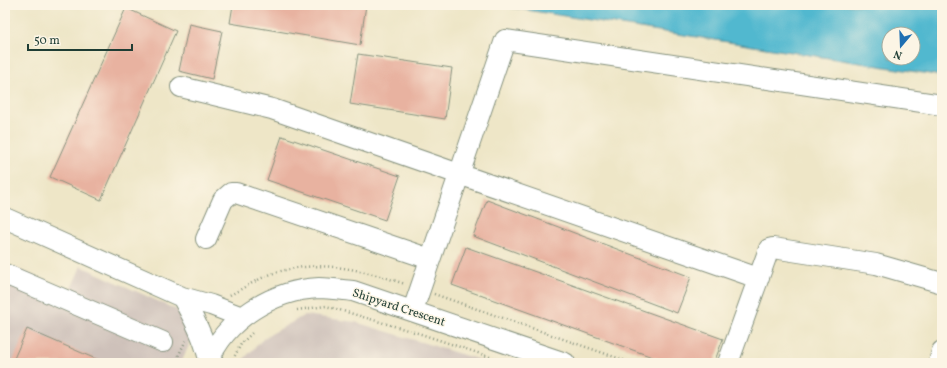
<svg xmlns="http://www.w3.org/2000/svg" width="947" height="368" viewBox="0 0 947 368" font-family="Vollkorn,serif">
	<rect width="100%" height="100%" fill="#fcf5e5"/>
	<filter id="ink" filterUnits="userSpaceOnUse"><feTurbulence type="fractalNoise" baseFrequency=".025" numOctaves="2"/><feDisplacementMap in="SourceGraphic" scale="8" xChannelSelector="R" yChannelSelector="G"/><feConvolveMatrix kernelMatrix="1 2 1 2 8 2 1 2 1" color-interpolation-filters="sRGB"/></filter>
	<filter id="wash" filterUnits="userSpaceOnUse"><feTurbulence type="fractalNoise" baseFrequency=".012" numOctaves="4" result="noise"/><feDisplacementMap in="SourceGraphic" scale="16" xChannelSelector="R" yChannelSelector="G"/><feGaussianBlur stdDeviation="0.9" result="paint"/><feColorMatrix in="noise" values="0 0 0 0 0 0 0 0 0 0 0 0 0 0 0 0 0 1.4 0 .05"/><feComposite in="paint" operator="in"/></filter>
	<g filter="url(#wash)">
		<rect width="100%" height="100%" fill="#eee6c7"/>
		<path fill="#cec1ba" d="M5 264 70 291 81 266 177 310 193 336 181 363H5Z
			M305 315 355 322 490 363H240L264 338Z"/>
		<path fill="#51b8cf" stroke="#387a82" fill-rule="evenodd" d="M495 5H942V76ZM889 34H913V58H889Z"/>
		<g id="blocks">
			<path fill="#e8b2a0" d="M233 5H366L360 45 230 23Z
				M126 8 176 31 101 200 50 177Z
				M189 24 222 31 212 79 179 71Z
				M358 54 452 68 445 119 350 104Z
				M282 136 400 176 385 220 267 180Z
				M487 200 691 277 677 313 473 236Z
				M466 247 723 339 714 363H669L452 285Z
				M27 329 105 363H12Z"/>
		</g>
	</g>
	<g filter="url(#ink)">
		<use href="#blocks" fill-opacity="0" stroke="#86927e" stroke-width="1"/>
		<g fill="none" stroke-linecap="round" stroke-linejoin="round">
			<g stroke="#86927e" stroke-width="22">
				<path id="minor" d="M181 87 272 109 758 278
					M5 218 182 297 211 305 242 317
					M206 239 223 200 231 193H236L430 259
					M5 274 163 342
					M182 297C193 317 204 337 209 360
					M413 310 505 40 942 105
					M208 363C224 320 273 290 319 288 330 288 341 290 353 291L565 363
					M728 363 769 249 773 248 876 264 942 283
					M939 363 942 351"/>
			</g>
			<path stroke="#86927e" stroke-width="2.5" stroke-dasharray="1 3" stroke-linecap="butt" d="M434 294 632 363
				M230 295C244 288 259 278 274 273 320 259 361 269 405 284
				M297 310 326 306 421 334 508 363
				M175 363 186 340
				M231 363 241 344 254 331"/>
			<use href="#minor" stroke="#fff" stroke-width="20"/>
		</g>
	</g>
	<g text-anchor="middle" stroke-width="3" stroke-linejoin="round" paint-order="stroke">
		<g font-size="12" fill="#1f3d34" stroke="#fcf5e5">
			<text transform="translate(399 307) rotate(18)" y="4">Shipyard Crescent</text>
		</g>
	</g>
	<rect width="947" height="368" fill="none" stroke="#fcf5e5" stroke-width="20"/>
	<g transform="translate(901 46) rotate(199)"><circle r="19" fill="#fcf5e5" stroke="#a4ab9e"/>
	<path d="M0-3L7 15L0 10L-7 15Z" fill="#1f6fb2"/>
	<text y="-6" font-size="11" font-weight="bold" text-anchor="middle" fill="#1f3d34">N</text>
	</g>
	<path d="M28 44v6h104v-6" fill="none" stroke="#1f3d34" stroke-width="2"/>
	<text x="34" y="44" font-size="12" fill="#1f3d34" stroke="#fcf5e5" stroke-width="3" paint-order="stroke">50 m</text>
</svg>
